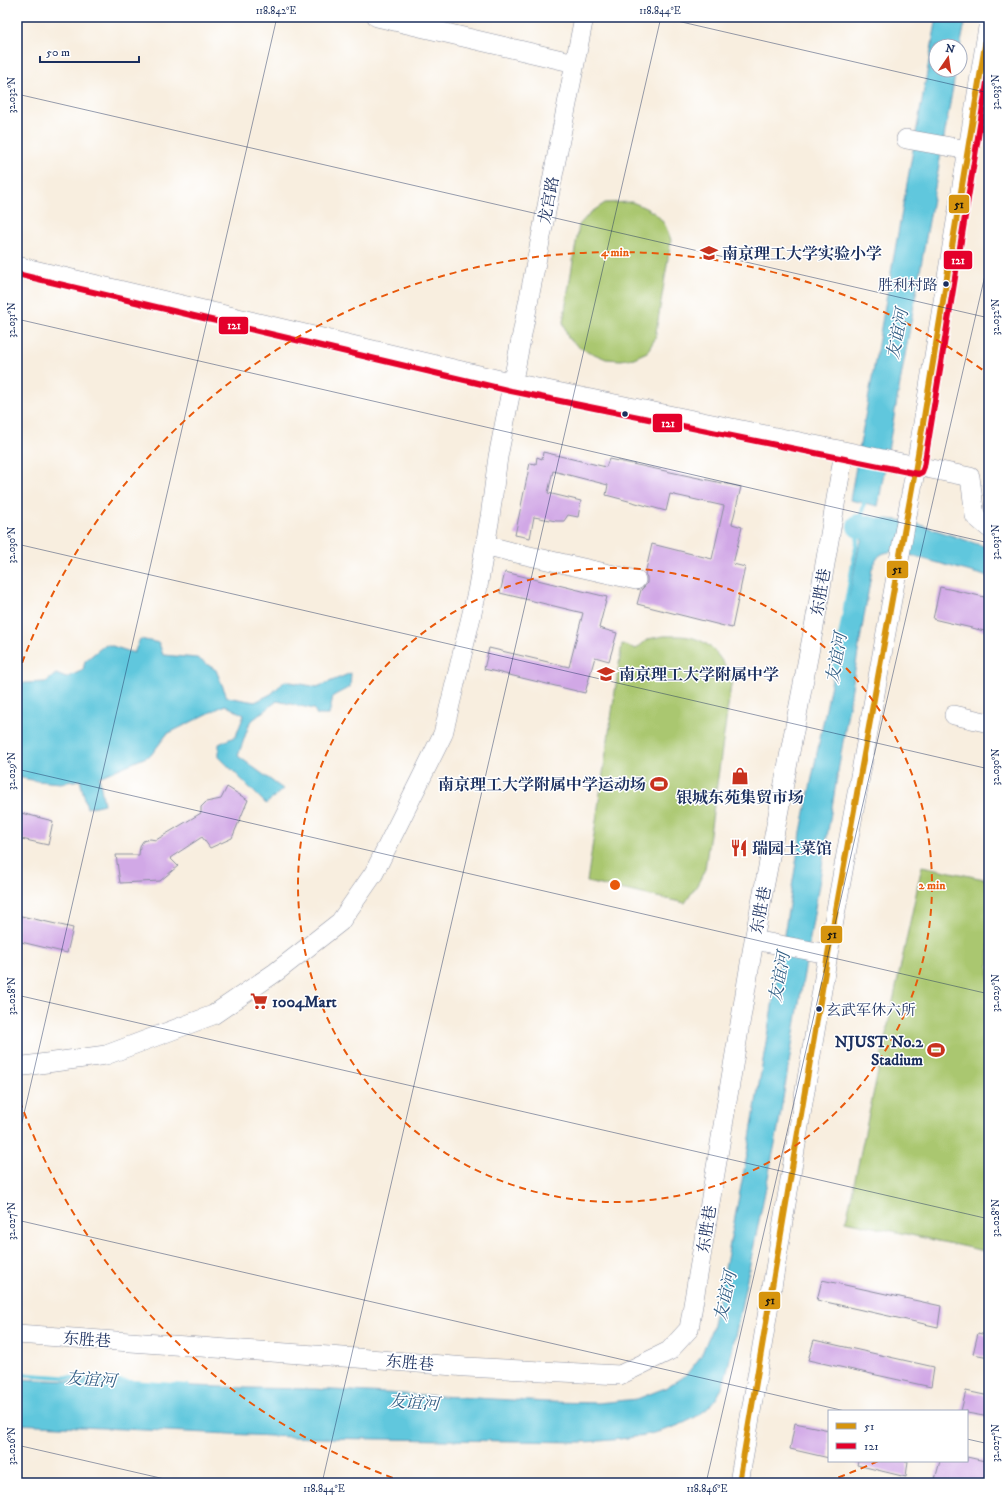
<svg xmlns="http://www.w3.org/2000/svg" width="1006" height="1500" viewBox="0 0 1006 1500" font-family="'IM FELL DW Pica','Noto Serif SC',serif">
	<rect width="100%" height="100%" fill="#fff"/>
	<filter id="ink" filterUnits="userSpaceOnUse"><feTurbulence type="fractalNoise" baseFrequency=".025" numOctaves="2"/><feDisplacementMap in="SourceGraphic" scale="8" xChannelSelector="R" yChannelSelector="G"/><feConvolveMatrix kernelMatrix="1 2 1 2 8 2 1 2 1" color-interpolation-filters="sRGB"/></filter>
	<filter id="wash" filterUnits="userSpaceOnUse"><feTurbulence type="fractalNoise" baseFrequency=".012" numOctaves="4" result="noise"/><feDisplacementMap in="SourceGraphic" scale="16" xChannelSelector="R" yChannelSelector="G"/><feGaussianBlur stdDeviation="0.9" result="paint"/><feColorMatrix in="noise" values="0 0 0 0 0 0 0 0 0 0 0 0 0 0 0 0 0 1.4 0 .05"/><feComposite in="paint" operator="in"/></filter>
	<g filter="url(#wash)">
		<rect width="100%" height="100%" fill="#f8eedf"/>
		<path fill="#aac76f" stroke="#627b66" d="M632 202C656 212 663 216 671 240L655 339 647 352 634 358 621 360 606 359 580 348 568 338 563 322 579 225 590 213 605 203Z
			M664 636C675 636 688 635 699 640 715 646 724 664 732 678L705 869 699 882 685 903 587 882 622 644 636 649 648 639Z
			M922 866 989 880V1252L846 1221Z"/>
		<path fill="#60c7dd" stroke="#3e7b9e" d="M937 17H966L960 48V46H936V70H956L878 506 850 500Z
			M886 519 909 521 989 548V577L895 551C879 553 878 555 872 569L777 1134 732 1351C727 1369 724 1392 711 1405 683 1434 618 1441 580 1442L314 1438 17 1424V1379L246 1388 315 1389 547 1402 598 1403 637 1399 665 1388 686 1375 701 1356 712 1329 723 1279 748 1150 802 827 859 546C867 528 866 525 886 519Z
			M140 639 159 643 163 655 197 658 216 670 227 697 255 702 271 694 285 681 317 687 351 673 350 687 333 696 329 715H317L314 709 277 701 250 722 238 756 283 789 266 804 219 757V744L236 736 244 715 225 705 167 734 151 755 99 777 104 804 87 808 80 780 61 783 37 781 17 777V685L25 683 46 682 56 674 66 678 83 670 85 661 106 644 134 653Z"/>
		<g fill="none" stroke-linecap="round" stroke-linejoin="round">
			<path stroke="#60c7dd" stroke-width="4" d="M833 675 865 497
				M17 1374 188 1386"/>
			<path stroke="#60c7dd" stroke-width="24" d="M859 526 899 534"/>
		</g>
		<g id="blocks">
			<path fill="#d1a8e6" d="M543 452 606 467 609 459 741 487 732 524 742 527 733 564 745 567 732 628 637 604 641 590 644 587 647 583V577L645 574 652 544 712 559 724 506 670 494 666 511 606 495 608 485 553 471 548 493 581 501 578 517 568 515 564 521H556L534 517 530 538 515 535 530 463 536 464 537 457 542 459Z
				M505 572 607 597 599 628 617 633 609 661 595 657 585 693 484 669 489 648 569 667 583 613 500 593Z
				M940 587 989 598V632L933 619Z
				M227 787 248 800 232 838 210 848 202 837 170 858 178 866 160 881 120 883 116 855H139L140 846 143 841 150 839 156 840 201 813V807L206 802 221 799Z
				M17 812 53 821 48 845 17 838Z
				M17 915 73 928 67 953 17 941Z
				M822 1280 941 1306 938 1327 817 1300Z
				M978 1333 989 1336V1357L973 1354Z
				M814 1340 934 1367 931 1387 808 1360Z
				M966 1391 989 1396V1417L967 1413V1411H961Z
				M795 1423 829 1430V1458L790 1449Z
				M967 1457 989 1462V1483H934L940 1461H967Z
				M858 1461H908L906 1477 857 1465Z"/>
		</g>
	</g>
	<g filter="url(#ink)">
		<use href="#blocks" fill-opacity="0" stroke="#8a8e9e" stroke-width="1"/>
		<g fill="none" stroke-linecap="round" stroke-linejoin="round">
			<g stroke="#8a8e9e" stroke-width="20">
				<path id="minor" d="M377 17 575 63
					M906 139 968 150
					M17 266 513 383 970 477 975 516 989 528
					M485 545 512 552 636 580
					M954 715 989 723
					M754 940 828 954
					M17 1067 106 1055 213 1015 276 972 340 922 374 873 443 734 477 592 490 517 498 457 584 17
					M17 1334 357 1358 466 1367 620 1375 669 1351 689 1329 754 940 817 611 844 452
					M739 1483 828 954 916 466 989 21"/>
			</g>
			<use href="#minor" stroke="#fff" stroke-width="19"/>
			<g stroke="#fff" stroke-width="9">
				<path id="bus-1" d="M739 1483 828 954 916 466 989 21"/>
			</g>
			<g stroke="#fff" stroke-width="9">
				<path id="bus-2" d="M17 274 511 391 918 474 922 472 924 467 989 70"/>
			</g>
			<use href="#bus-1" stroke="#d6940e" stroke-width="6"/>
			<use href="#bus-2" stroke="#e4002b" stroke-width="6"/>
		</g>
	</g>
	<path fill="none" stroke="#1b2f5e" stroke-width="1" stroke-opacity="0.45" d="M660 17 989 93M17 94 989 318M17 319 989 543M17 544 989 769M17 769 989 994M17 995 989 1219M17 1144 277 17M17 1220 845 1411M967 1439 989 1444M17 1445 182 1483M322 1483 661 17M706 1483 989 258"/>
	<g fill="none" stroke="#e8590c" stroke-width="2" stroke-dasharray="7 5">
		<circle cx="615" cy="885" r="317"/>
		<path d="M878 1461A633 633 0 0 1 826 1482M404 1482A633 633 0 0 1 18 1096M18 674A633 633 0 0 1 987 373"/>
	</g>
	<defs>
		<g id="school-bare" transform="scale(1.38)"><path d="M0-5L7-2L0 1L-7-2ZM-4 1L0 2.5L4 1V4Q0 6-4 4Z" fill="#c8321e" stroke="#fff" stroke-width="2.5" paint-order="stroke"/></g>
		<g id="shop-bare" transform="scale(1.38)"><path d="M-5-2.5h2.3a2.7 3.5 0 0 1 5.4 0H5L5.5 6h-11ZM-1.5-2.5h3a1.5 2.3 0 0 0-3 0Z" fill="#c8321e" stroke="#fff" stroke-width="2.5" paint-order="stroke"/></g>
		<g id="stadium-bare" transform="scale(1.38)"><path d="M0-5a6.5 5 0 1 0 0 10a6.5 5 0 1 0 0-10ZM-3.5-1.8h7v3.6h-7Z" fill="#c8321e" stroke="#fff" stroke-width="2.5" paint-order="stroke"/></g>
		<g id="restaurant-bare" transform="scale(1.38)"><path d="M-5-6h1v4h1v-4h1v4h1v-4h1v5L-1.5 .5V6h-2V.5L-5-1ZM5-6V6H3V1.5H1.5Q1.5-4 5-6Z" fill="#c8321e" stroke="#fff" stroke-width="2.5" paint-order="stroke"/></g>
		<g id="supermarket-bare" transform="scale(1.38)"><path d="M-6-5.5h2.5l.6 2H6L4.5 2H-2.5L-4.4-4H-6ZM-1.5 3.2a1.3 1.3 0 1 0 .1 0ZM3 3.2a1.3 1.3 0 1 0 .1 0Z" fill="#c8321e" stroke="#fff" stroke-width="2.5" paint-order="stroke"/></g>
	</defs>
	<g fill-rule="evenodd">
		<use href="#school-bare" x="709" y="253"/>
		<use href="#school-bare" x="606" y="674"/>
		<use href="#shop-bare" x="740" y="776"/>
		<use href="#stadium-bare" x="659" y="784"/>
		<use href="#restaurant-bare" x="739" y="848"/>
		<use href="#supermarket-bare" x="259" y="1001"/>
		<use href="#stadium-bare" x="936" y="1050"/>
	</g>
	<g fill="#1b2f5e" stroke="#fff" stroke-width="1.5">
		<circle cx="946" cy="284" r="3.5"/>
		<circle cx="625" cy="414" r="3.5"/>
		<circle cx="819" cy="1009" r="3.5"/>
	</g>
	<g text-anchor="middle" stroke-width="3" stroke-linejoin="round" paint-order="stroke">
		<g font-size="15" fill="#1b2f5e" stroke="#fff" text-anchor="end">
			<text x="938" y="290">胜利村路</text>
			<text x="826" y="1015" text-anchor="start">玄武军休六所</text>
		</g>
		<g font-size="16" fill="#1b2f5e" stroke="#fff">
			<text transform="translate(548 200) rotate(-79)" y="6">龙宫路</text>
			<text transform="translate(820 592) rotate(-80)" y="6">东胜巷</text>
			<text transform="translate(760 910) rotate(-79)" y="6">东胜巷</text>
			<text transform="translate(706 1229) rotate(-81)" y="6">东胜巷</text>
			<text transform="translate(87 1339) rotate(4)" y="6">东胜巷</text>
			<text transform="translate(410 1362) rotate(5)" y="6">东胜巷</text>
		</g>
		<g font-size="16" font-weight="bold" fill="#1b2f5e" stroke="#fff" text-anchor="start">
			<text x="722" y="259">南京理工大学实验小学</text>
			<text x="619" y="680">南京理工大学附属中学</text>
			<text x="646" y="790" text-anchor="end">南京理工大学附属中学运动场</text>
			<text x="740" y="803" text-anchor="middle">银城东苑集贸市场</text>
			<text x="752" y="854">瑞园土菜馆</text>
			<text x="272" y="1007">1004Mart</text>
			<text x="923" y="1047" text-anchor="end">NJUST No.2<tspan x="923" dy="18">Stadium</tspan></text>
		</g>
		<g font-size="17" font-style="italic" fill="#305d84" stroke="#fff">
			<text transform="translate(897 334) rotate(-79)" y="6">友谊河</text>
			<text transform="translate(836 658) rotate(-80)" y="6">友谊河</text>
			<text transform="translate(779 977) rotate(-80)" y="6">友谊河</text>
			<text transform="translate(725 1296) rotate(-78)" y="6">友谊河</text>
			<text transform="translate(91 1379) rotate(4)" y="6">友谊河</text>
			<text transform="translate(414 1402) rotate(4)" y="6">友谊河</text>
		</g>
	</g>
	<circle cx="615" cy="885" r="6" fill="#e8590c" stroke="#fff" stroke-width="2"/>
	<g font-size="12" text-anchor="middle" font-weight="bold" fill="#e8590c" stroke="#fff" stroke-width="3" stroke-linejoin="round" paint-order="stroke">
		<text x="615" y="256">4 min</text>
		<text x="932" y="889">2 min</text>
	</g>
	<g stroke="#fff" stroke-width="1.5">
		<rect x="948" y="194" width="22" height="20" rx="4" fill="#d6940e"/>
		<rect x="943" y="250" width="30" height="20" rx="4" fill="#e4002b"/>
		<rect x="218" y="316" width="31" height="19" rx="4" fill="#e4002b"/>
		<rect x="652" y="413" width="31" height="20" rx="4" fill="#e4002b"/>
		<rect x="886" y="560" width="23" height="19" rx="4" fill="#d6940e"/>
		<rect x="820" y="925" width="23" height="19" rx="4" fill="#d6940e"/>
		<rect x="758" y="1291" width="23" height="19" rx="4" fill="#d6940e"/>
	</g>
	<g font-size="11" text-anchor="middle" font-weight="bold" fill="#fff">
		<text x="958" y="264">121</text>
		<text x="234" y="329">121</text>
		<text x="668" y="427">121</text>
	</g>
	<g font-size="11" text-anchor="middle" font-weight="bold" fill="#111">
		<text x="959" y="208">51</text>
		<text x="897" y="573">51</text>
		<text x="832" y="938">51</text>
		<text x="770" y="1304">51</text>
	</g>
	<rect width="1006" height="1500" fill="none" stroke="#fff" stroke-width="44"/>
	<rect x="828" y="1410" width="140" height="52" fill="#ffffff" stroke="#a4acbf"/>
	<rect x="836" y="1423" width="20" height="6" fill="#d6940e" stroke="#a4acbf"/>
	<text x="864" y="1430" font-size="12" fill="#1b2f5e">51</text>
	<rect x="836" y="1443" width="20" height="6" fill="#e4002b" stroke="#a4acbf"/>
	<text x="864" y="1450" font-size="12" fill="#1b2f5e">121</text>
	<g transform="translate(948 58) rotate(13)"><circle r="19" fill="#ffffff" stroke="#a4acbf"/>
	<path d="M0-3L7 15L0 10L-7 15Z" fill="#c8321e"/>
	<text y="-6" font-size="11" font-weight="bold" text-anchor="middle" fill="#1b2f5e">N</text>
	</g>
	<path d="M40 56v6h99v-6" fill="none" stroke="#1b2f5e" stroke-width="2"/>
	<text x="46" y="56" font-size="12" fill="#1b2f5e" stroke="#ffffff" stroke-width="3" paint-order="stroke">50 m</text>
	<rect x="22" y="22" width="962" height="1456" fill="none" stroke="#1b2f5e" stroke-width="1.5"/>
	<g font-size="10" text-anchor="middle" fill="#1b2f5e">
		<text x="276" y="14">118.842°E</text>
		<text x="660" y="14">118.844°E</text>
		<text transform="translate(995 92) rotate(-90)" y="4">32.033°N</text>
		<text transform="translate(11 95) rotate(-90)" y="4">32.032°N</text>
		<text transform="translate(995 317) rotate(-90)" y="4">32.032°N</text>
		<text transform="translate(11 320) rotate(-90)" y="4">32.031°N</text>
		<text transform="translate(995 542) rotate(-90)" y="4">32.031°N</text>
		<text transform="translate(11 545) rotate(-90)" y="4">32.030°N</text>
		<text transform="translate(995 767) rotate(-90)" y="4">32.030°N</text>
		<text transform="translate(11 771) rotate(-90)" y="4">32.029°N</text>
		<text transform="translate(995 993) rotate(-90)" y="4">32.029°N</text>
		<text transform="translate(11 996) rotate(-90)" y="4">32.028°N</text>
		<text transform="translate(995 1218) rotate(-90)" y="4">32.028°N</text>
		<text transform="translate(11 1221) rotate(-90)" y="4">32.027°N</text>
		<text transform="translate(995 1443) rotate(-90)" y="4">32.027°N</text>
		<text transform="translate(11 1446) rotate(-90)" y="4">32.026°N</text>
		<text x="324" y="1492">118.844°E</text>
		<text x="707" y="1492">118.846°E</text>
	</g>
</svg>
